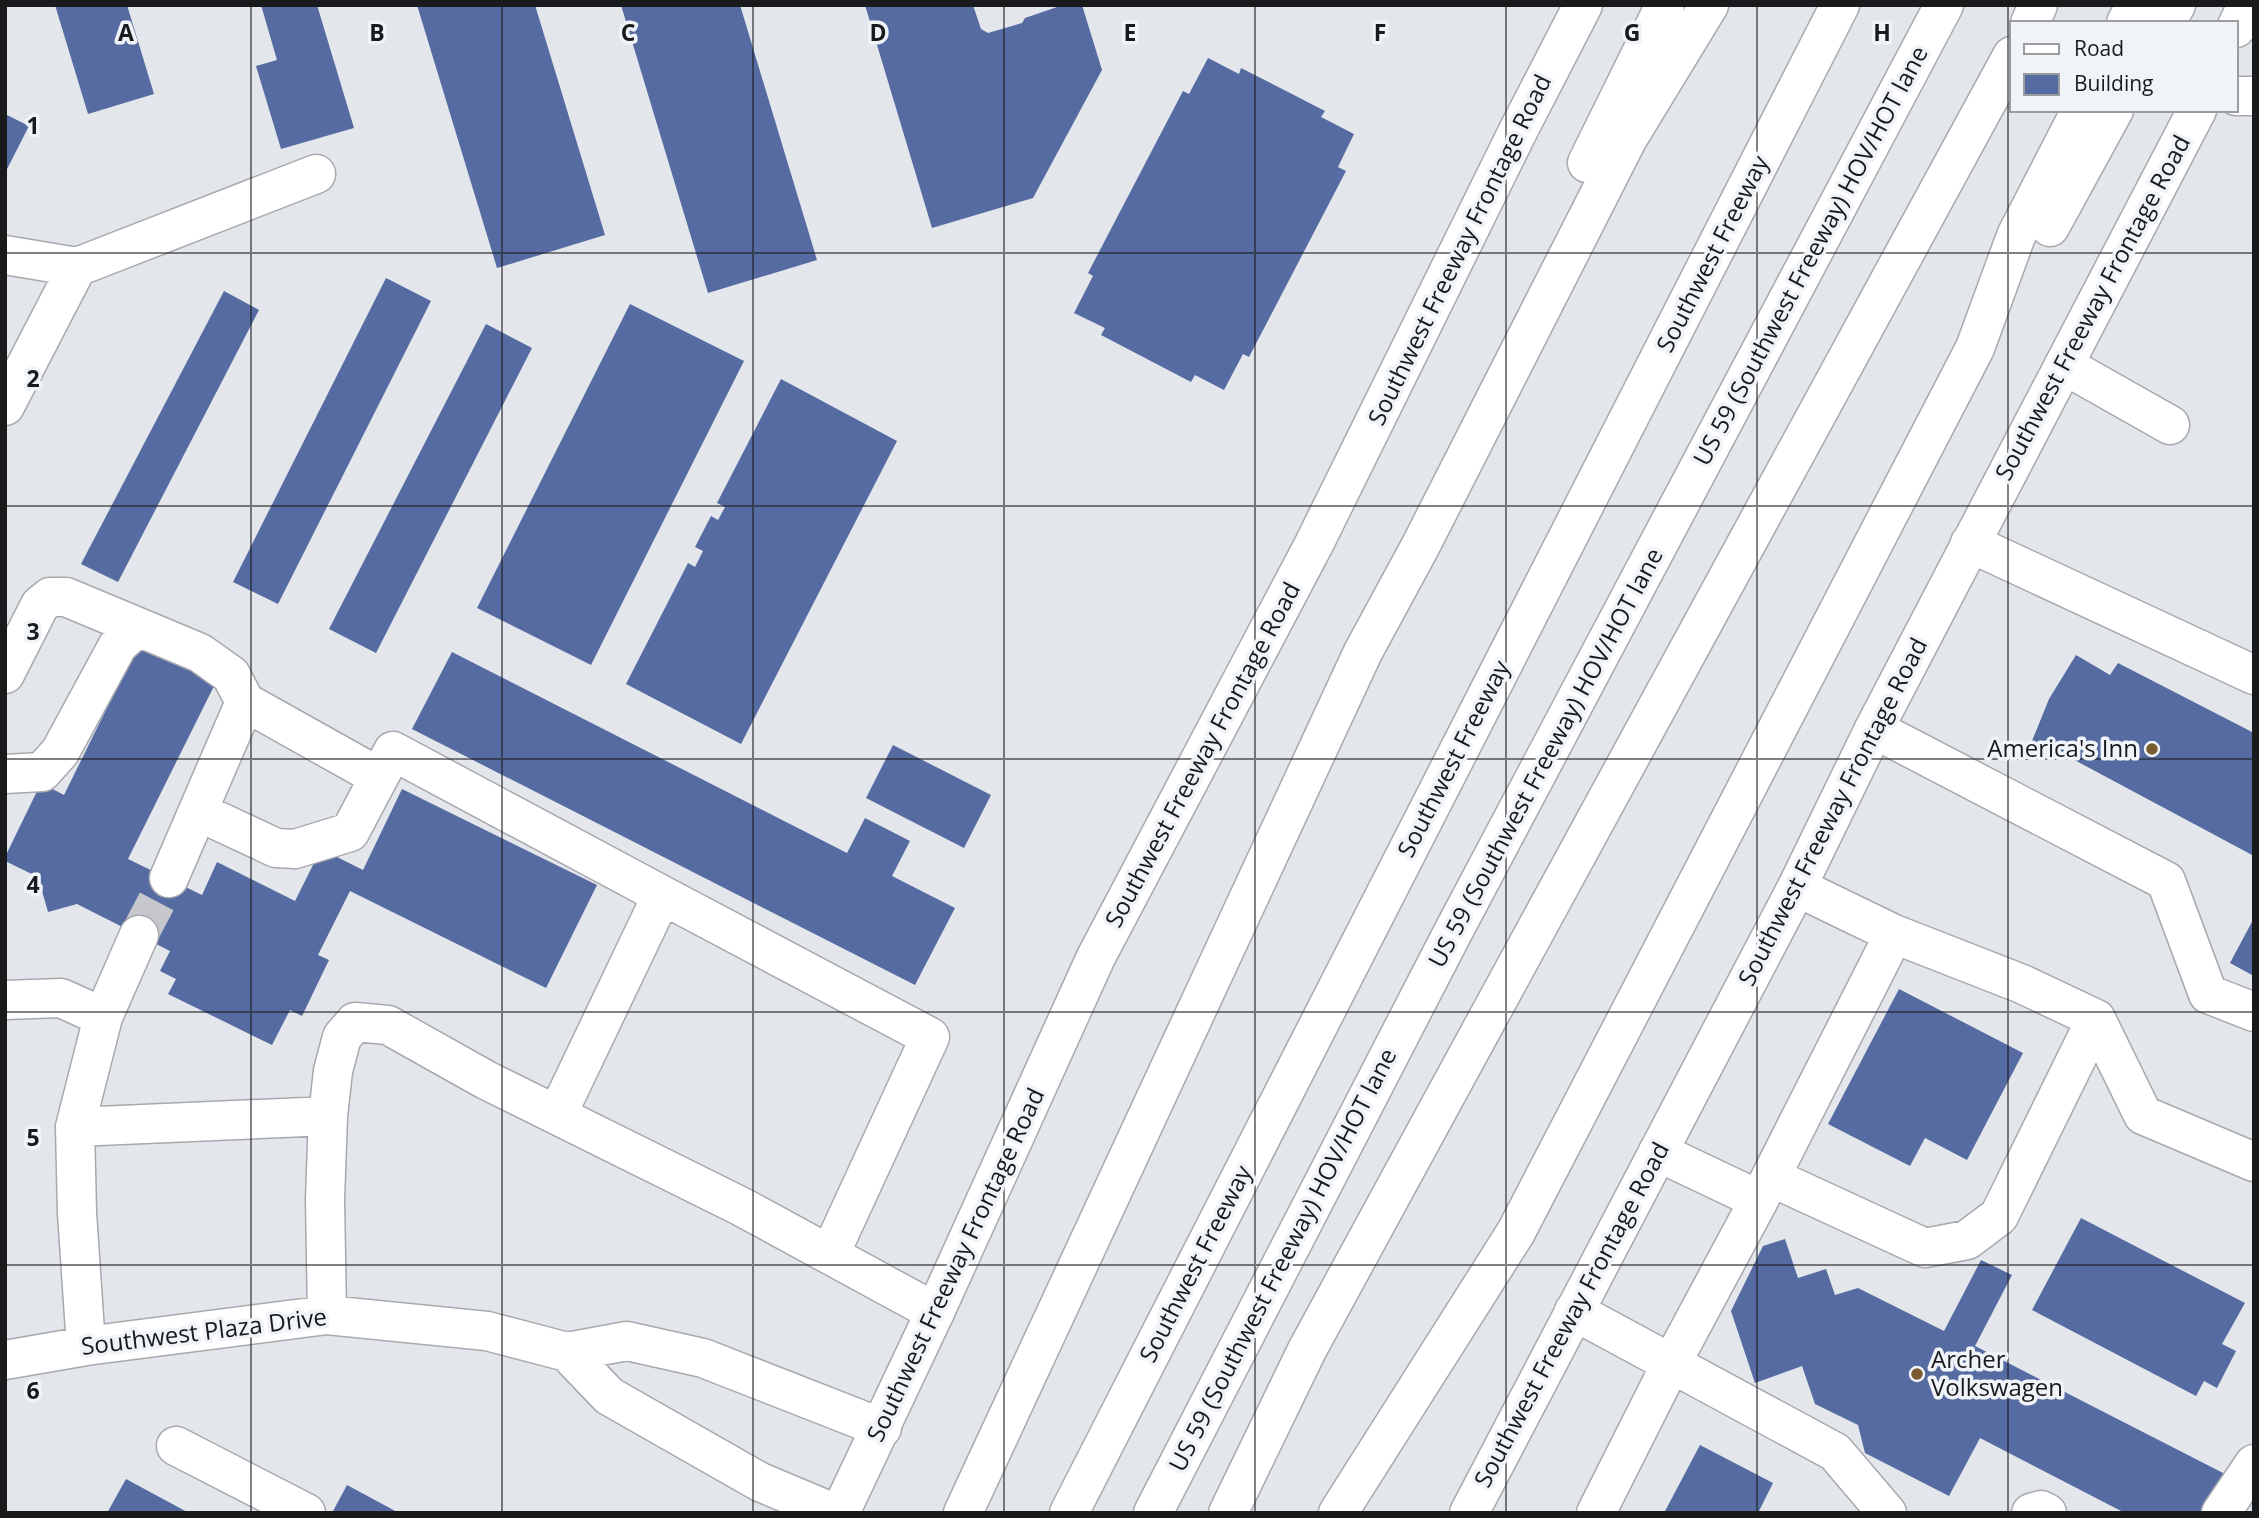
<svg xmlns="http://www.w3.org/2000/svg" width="2259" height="1518" viewBox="0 0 2259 1518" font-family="'Open Sans',sans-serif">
	<rect width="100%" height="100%" fill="#e3e6eb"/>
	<path fill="#556ba1" d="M55 5H127L154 94 88 114Z
		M261 5H317L354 128 281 149 256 66 277 60Z
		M417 5H535L605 235 497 268Z
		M621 5H740L817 260 708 293Z
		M865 5H973L981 29 988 33 1022 23 1025 18 1063 5H1082L1102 70 1033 198 932 228Z
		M1208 58 1239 74 1241 68 1325 111 1321 117 1354 134 1338 167 1346 171 1249 357 1243 354 1224 390 1195 375 1191 382 1101 335 1105 328 1074 313 1093 276 1088 273 1183 91 1189 94Z
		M5 114 29 126 5 173Z
		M386 278 431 301 278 604 233 582Z
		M224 291 259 310 118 582 81 564Z
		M630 304 744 361 591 665 477 608Z
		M486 324 532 348 376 653 329 629Z
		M781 379 897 441 741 744 626 684 688 563 695 567 703 551 695 547 711 516 718 520 725 507 717 503Z
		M138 645 216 682 128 859 202 895 217 862 295 901 321 849 363 870 402 789 597 885 546 988 350 891 318 955 329 960 302 1016 290 1010 272 1045 168 994 176 979 160 971 170 951 77 904 48 912 38 877 5 861V857L41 783 64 795Z
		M452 652 847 853 865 818 910 841 892 876 955 908 915 985 412 729Z
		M2076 655 2110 675 2118 663 2254 733V856L2067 756 2032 741 2049 699Z
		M893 745 991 795 964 848 866 798Z
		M2254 918V976L2230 963Z
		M1899 989 2023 1053 1967 1160 1925 1138 1910 1166 1828 1124Z
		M2081 1218 2245 1303 2222 1344 2236 1351 2217 1388 2204 1381 2196 1396 2032 1310Z
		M1785 1239 1798 1278 1826 1269 1835 1295 1858 1288 1944 1331 1981 1260 2012 1275 1975 1346 2225 1474 2205 1513H2125L1980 1438 1949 1496 1865 1453 1858 1425 1815 1404 1802 1366 1755 1383 1731 1311 1763 1246Z
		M1700 1445 1773 1483 1758 1513H1664Z
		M126 1479 189 1513H107Z
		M347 1485 399 1513H332Z"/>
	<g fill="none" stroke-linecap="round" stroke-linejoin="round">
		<path stroke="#c5c7cc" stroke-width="38" stroke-dasharray="38 19" stroke-linecap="butt" d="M139 935 169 878"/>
		<g stroke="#a7a9ae" stroke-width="41">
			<path id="minor" d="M2236 96H2254
				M5 255 77 267
				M2064 365 2170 425
				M5 406 77 267 316 174
				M1970 543 2254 675
				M5 674 40 605 50 597H66L138 627
				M1874 729 2166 881 2208 994 2254 1012
				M5 774 42 772 60 752 118 645 138 627 200 653 231 675 245 702 379 777 393 751 662 895
				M199 812 276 848 295 849 350 832 379 777
				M169 878 245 702
				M1894 934 2022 984 2096 1019 2143 1115 2254 1162
				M5 1000 61 998 103 1017 139 935
				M557 1115 662 895 930 1037 830 1254
				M75 1127 103 1017
				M1658 1152 1759 1200 1894 934 1797 887
				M1771 1177 1925 1248 1967 1240 1999 1216 2096 1019
				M1574 1311 1835 1452 1887 1513
				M327 1315 325 1199 328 1116 333 1071 342 1037 355 1022 388 1025 486 1080 742 1207 935 1312
				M86 1346 77 1213 75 1127 328 1116
				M567 1352 609 1396 760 1482 834 1513
				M5 1360 86 1346 327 1315 487 1331 567 1352 627 1341 703 1358 882 1428
				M176 1446 306 1513
				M1596 1513 1671 1364 1759 1200
				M2031 1513 2041 1510 2047 1513
				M2221 1513 2254 1464"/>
		</g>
		<g stroke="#a7a9ae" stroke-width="41">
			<path id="major" d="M2236 28 2247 5
				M840 1513 935 1312 1096 957 1314 544 1518 131 1583 5
				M1469 1513 1797 887 1874 729 2197 110"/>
		</g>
		<g stroke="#a7a9ae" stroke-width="41">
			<path id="highway" d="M2030 23 2038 5
				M2126 23 2135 5
				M2165 23 2176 5
				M1587 163 1665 5
				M2050 227 2114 110
				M963 1513 1363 652 1421 545 1628 138 1709 5
				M1069 1513 1840 5
				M1153 1513 1453 932 1944 5
				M1228 1513 1307 1350 2012 56
				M1338 1513 1516 1232 1975 348 2016 236 2081 110"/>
		</g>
		<use href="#minor" stroke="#fff" stroke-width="38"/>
		<use href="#major" stroke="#fff" stroke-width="38"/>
		<use href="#highway" stroke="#fff" stroke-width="38"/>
	</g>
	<path fill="none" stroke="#191a1b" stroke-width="2" stroke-opacity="0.55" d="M251 5V1513M502 5V1513M753 5V1513M1004 5V1513M1255 5V1513M1506 5V1513M1757 5V1513M2008 5V1513M5 253H2254M5 506H2254M5 759H2254M5 1012H2254M5 1265H2254"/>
	<g fill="#7a5b30" stroke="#f0f3f8" stroke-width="2.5">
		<circle cx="2152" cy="749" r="7"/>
		<circle cx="1917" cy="1374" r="7"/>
	</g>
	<g text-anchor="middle" stroke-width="7" stroke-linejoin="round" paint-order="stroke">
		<g font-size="24" fill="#191a1b" stroke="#f0f3f8">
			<text transform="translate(1460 250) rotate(-64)" y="8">Southwest Freeway Frontage Road</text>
			<text transform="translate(1713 254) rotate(-63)" y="8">Southwest Freeway</text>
			<text transform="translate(1811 256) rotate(-62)" y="8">US 59 (Southwest Freeway) HOV/HOT lane</text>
			<text transform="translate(2093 308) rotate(-62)" y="8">Southwest Freeway Frontage Road</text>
			<text transform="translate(1203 755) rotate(-62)" y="8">Southwest Freeway Frontage Road</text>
			<text transform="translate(1546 758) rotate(-62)" y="8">US 59 (Southwest Freeway) HOV/HOT lane</text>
			<text transform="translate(1454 759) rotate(-63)" y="8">Southwest Freeway</text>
			<text transform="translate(1833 812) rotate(-63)" y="8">Southwest Freeway Frontage Road</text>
			<text transform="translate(1283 1260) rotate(-63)" y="8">US 59 (Southwest Freeway) HOV/HOT lane</text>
			<text transform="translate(1196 1264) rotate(-63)" y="8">Southwest Freeway</text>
			<text transform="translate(956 1265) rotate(-65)" y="8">Southwest Freeway Frontage Road</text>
			<text transform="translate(1572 1315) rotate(-62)" y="8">Southwest Freeway Frontage Road</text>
			<text transform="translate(204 1332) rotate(-7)" y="8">Southwest Plaza Drive</text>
		</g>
		<g font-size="24" fill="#191a1b" stroke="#f0f3f8" text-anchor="end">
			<text x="2138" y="757">America's Inn</text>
			<text x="1931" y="1368" text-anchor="start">Archer<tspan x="1931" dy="28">Volkswagen</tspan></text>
		</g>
	</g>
	<g font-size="23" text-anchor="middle" font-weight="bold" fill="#191a1b" stroke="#f0f3f8" stroke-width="7" stroke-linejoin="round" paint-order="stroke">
		<text x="126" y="41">A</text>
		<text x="377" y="41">B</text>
		<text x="628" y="41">C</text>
		<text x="878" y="41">D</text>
		<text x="1130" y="41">E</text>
		<text x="1380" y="41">F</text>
		<text x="1632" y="41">G</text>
		<text x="1882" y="41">H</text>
		<text x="33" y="134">1</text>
		<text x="33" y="387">2</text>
		<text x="33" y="640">3</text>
		<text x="33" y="893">4</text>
		<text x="33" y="1146">5</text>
		<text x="33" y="1399">6</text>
	</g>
	<rect width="2259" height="1518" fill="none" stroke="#191a1b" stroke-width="14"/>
	<rect x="2010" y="21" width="228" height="91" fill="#f0f3f8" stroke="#9a9ca0" stroke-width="2"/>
	<rect x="2024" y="44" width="35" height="10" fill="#ffffff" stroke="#9a9ca0" stroke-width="2"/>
	<text x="2074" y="56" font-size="21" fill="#191a1b">Road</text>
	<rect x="2024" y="74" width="35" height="21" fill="#556ba1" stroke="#9a9ca0" stroke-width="2"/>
	<text x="2074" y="91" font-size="21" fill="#191a1b">Building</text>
</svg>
